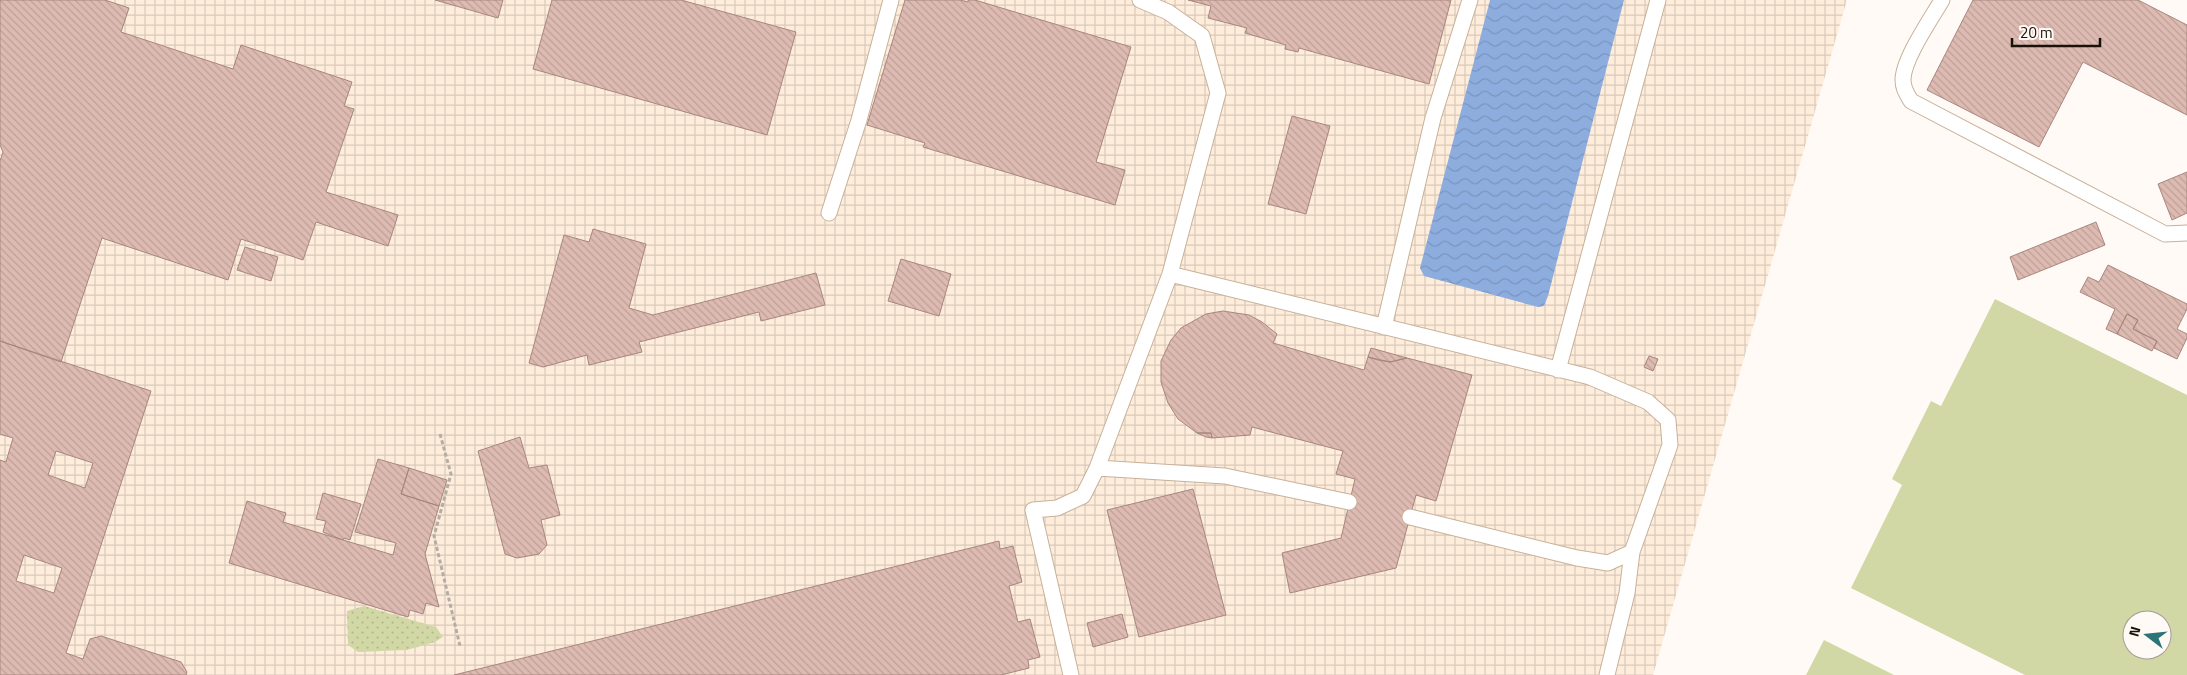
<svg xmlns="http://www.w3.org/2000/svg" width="2187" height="675" viewBox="0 0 2187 675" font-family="'Titillium Web',sans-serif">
	<defs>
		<pattern id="industrial-grid" width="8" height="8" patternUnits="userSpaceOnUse" patternTransform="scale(1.25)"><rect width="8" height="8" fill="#ffeddc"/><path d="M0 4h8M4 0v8" fill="none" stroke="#dacabb"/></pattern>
		<pattern id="grass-dots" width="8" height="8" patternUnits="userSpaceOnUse" patternTransform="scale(1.25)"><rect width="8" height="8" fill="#d2d8a5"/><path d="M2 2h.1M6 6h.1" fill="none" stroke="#b4b88d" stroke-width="1.8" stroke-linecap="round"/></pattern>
		<pattern id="water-waves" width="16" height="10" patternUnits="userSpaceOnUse" patternTransform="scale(1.25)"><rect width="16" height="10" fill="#8eaddf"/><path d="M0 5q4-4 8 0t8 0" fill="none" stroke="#7a94be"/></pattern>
		<pattern id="building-back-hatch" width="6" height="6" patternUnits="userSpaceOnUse" patternTransform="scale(1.25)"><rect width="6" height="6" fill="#debbb2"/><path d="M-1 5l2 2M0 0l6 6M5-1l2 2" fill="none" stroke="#bea098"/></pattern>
	</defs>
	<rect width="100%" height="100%" fill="#fffaf5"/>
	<path fill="url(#industrial-grid)" d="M0 0H1847L1653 675H0Z"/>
	<path fill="url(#grass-dots)" d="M364 606 436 627 443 637 435 642 407 650 358 652 348 645 347 611Z"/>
	<path fill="#d2d8a5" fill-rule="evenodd" d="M1995 299 2187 395V675H2025L1851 588 1902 485 1892 479 1931 401 1941 406ZM2132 620H2162V650H2132Z
		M1824 640 1894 675H1806Z"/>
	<path fill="url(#water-waves)" d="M1490 0H1624L1548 296 1544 306 1538 307 1424 276 1420 268Z"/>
	<path fill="url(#building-back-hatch)" stroke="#a7867e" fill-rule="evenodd" d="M0 0H105L129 8 121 32 233 69 241 45 352 82 344 106 354 109 326 192 398 215 388 246 316 222 303 260 241 239 228 280 102 238 61 362 0 341V161L3 152 0 145Z
		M435 0H503L498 18Z
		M552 0H681L796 32 767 135 533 69Z
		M905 0H960L968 2V0H975L1131 47 1096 162 1125 170 1115 205 923 147 925 143 867 125Z
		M1188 0H1451L1429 84 1299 48 1298 52 1285 49 1286 45 1245 33 1247 28 1208 18 1211 6Z
		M1973 0H2138L2187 25V115L2083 62 2039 147 1927 90Z
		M1292 116 1330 126 1306 214 1268 204Z
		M2187 172V213L2172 220 2158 184Z
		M2096 222 2105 245 2018 280 2010 257Z
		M593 229 646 244 629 308 653 315 816 273 825 305 761 321 759 312 639 342 642 352 589 365 587 355 543 367 529 363 564 235 589 242Z
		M245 247 278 257 271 281 237 270Z
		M901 259 951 274 939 316 888 301Z
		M2108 265 2187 304V309L2177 329 2187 334V338L2177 359 2154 348 2157 341 2133 329 2138 320 2127 314 2117 334 2106 329 2115 309 2080 292 2088 277 2099 282Z
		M1223 311 1249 315 1262 322 1277 334 1273 343 1364 370 1368 357 1390 362 1407 358 1472 375 1436 501 1416 495 1396 568 1290 593 1282 553 1341 538 1355 479 1336 474 1343 451 1252 427 1250 435 1212 438 1211 433H1197L1178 419 1168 403 1161 382V361L1171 340 1181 328 1206 314Z
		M2127 314 2138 320 2133 329 2157 341 2152 351 2117 334Z
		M0 341 151 391 66 653 83 659 90 639 101 636 181 662 187 672 186 675H0V460L6 462 13 438 0 434ZM56 451 93 463 85 488 48 475ZM24 555 62 568 54 593 16 581Z
		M1371 348 1407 358 1390 362 1378 360 1368 357Z
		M1649 356 1658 359 1653 371 1644 367Z
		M1197 433H1211L1212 438 1206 437Z
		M520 437 529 468 547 465 560 515 541 520 547 545 539 554 517 558 505 554 478 451Z
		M378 459 409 468 401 494 439 506 425 554 439 607 426 603 423 614 410 610 408 617 229 563 247 501 286 513 283 522 393 555 396 543 355 532Z
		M409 468 447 480 439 506 401 494Z
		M1193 489 1226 615 1139 637 1107 510Z
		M323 493 361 504 350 540 344 538 343 540 323 532 326 521 316 519Z
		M999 541 1000 549 1013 546 1022 582 1009 586 1018 622 1030 619 1040 657 1028 660 1029 668 1001 675H454Z
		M1122 614 1128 637 1093 647 1087 623Z"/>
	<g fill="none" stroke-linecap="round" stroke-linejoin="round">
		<g stroke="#c8b199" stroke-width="17">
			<path id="lane" d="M1942 0C1931 19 1903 59 1903 80 1903 89 1907 94 1911 101L2165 234 2187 233
				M829 213 859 120 891 0
				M1170 274 1590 377 1648 402 1668 420 1670 445 1632 552 1608 563 1577 558 1410 517
				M1384 327 1433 118 1470 0
				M1558 370 1658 0
				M1097 468 1225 476 1349 502
				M1071 675 1033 510 1057 508 1083 496 1097 468 1170 274 1218 93 1202 36 1168 12 1140 0
				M1607 675 1627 593 1632 552"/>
		</g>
		<path stroke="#b3ada6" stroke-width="3" stroke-dasharray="4 2.5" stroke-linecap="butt" d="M440 434 451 474 434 536 460 646"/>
		<use href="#lane" stroke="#fff" stroke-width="15"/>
	</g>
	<g transform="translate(2147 635) rotate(286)"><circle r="24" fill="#fffaf5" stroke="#a39d97"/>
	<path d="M0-4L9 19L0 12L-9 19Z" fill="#2b7578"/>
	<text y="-8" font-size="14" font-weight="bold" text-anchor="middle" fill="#1a1209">N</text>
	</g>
	<path d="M2012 38v8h88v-8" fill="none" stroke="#1a1209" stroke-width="2.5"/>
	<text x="2020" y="38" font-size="15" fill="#1a1209" stroke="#fffaf5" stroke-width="4" paint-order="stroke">20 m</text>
</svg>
